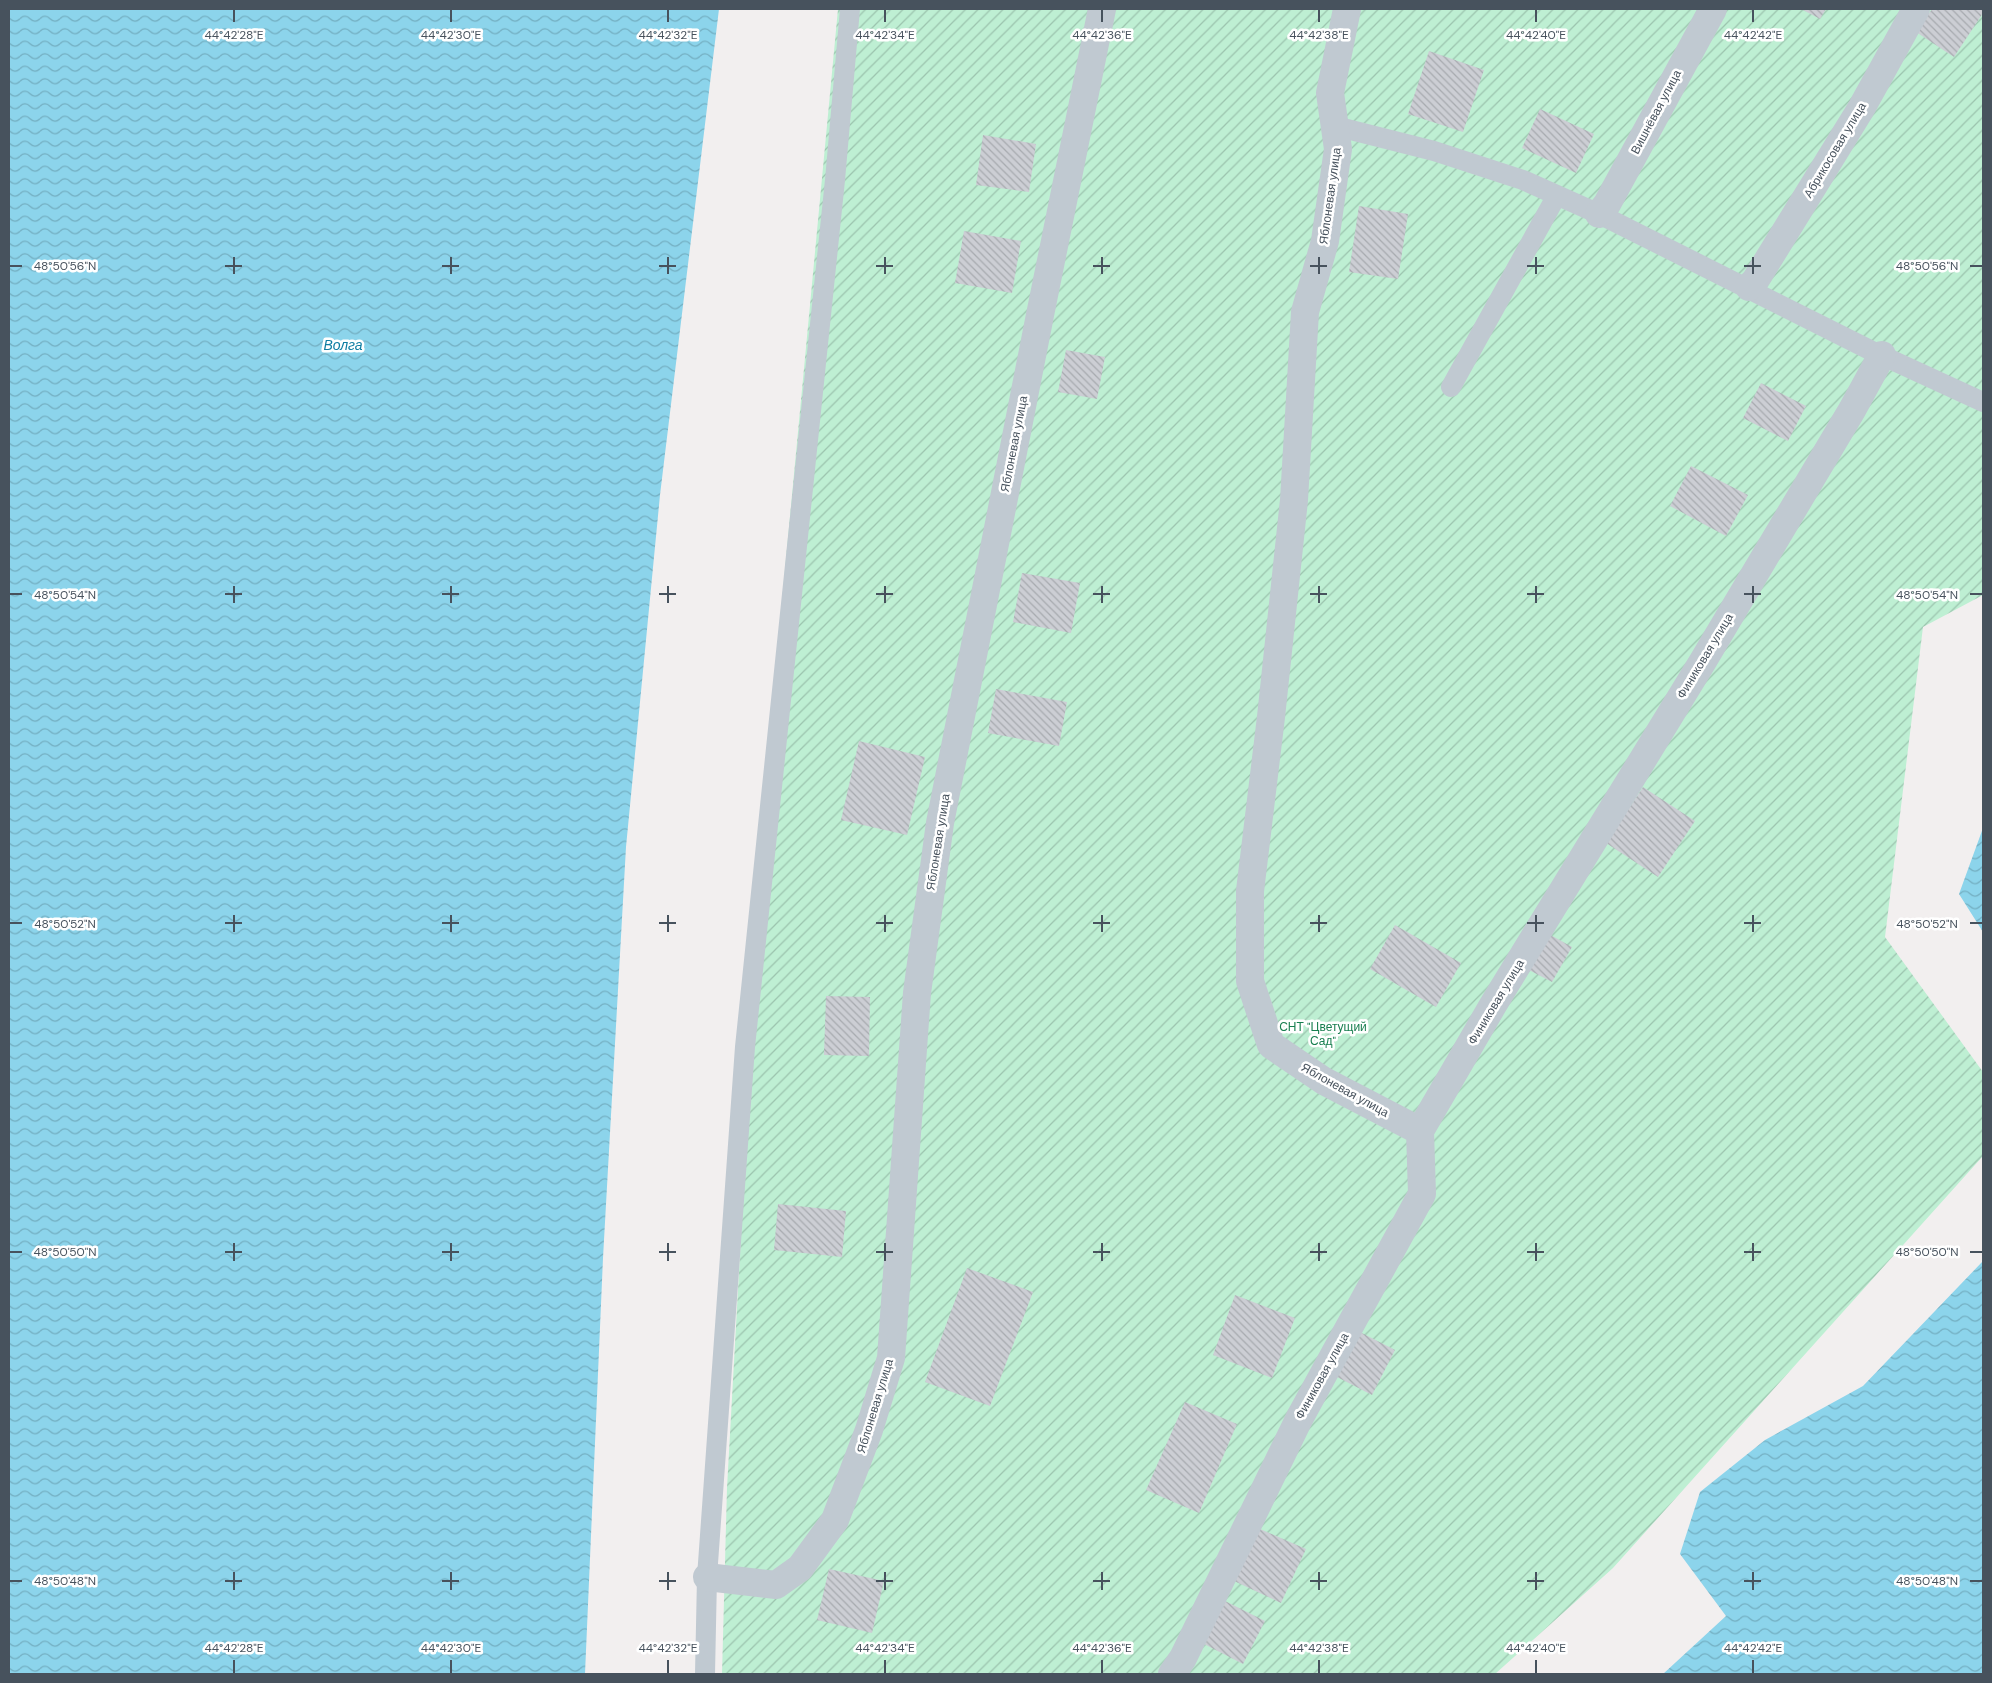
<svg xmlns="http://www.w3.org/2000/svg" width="1992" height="1683" viewBox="0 0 1992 1683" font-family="'DM Sans',sans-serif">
	<defs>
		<pattern id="garden-furrows" width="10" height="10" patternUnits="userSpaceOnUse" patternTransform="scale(1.25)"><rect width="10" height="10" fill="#beefd3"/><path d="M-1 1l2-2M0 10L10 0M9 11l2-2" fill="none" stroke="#9cc4ae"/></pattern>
		<pattern id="water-waves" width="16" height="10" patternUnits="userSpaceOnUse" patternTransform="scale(1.25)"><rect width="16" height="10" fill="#8cd4eb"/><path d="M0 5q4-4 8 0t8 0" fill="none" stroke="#74afc2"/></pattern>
		<pattern id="building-back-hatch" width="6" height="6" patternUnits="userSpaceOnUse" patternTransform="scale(1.25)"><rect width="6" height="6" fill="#ccced4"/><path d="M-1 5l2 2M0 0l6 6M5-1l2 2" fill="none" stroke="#a7aaaf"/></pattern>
	</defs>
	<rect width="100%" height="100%" fill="#f2efef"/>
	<path fill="url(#garden-furrows)" d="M838 9H1983V595L1923 627 1885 937 1983 1072V1156L1613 1568 1495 1674H722L727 1488 768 749Z"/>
	<path fill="url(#water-waves)" d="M9 9H719L660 495 626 847 603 1258 585 1674H9Z
		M1983 828V932L1959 894Z
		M1983 1261V1674H1663L1726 1616 1680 1554 1700 1492 1765 1440 1863 1386Z"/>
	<path fill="url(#building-back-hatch)" d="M1801 9H1826L1820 19Z
		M1932 9H1983V13L1954 57 1916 32Z
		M1429 51 1484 70 1463 132 1408 114Z
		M1540 109 1594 134 1576 173 1522 148Z
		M983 135 1036 144 1029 192 976 185Z
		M1359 206 1408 214 1398 279 1349 272Z
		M964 231 1021 241 1012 293 955 283Z
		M1066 350 1105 357 1097 399 1058 392Z
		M1761 383 1806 406 1788 441 1743 418Z
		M1691 466 1748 495 1726 536 1670 506Z
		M1022 573 1080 583 1071 633 1013 622Z
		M996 689 1067 702 1059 746 988 733Z
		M859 741 925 757 907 835 841 820Z
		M1643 787 1695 821 1658 877 1606 843Z
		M1395 925 1461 963 1436 1007 1370 969Z
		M1547 933 1572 947 1552 982 1527 969Z
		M826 996 870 997 869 1056 824 1055Z
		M778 1204 846 1211 842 1257 774 1250Z
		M967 1268 1033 1292 990 1406 925 1382Z
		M1235 1295 1295 1318 1272 1378 1213 1355Z
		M1358 1331 1395 1350 1372 1395 1335 1376Z
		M1185 1402 1237 1424 1199 1513 1146 1490Z
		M1258 1528 1306 1549 1281 1603 1234 1581Z
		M829 1569 884 1581 872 1633 817 1620Z
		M1225 1601 1265 1621 1243 1664 1204 1644Z"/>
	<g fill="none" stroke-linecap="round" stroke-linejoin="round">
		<path stroke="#c0c9d1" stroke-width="20" d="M1335 126 1434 151 1523 180 1599 214 1870 350 1983 402
			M1451 387 1557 195
			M705 1674 707 1577 745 1047 835 180 850 9"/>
		<path stroke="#c0c9d1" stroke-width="28" d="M1347 9 1330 93 1338 149 1325 241 1305 312 1294 500 1271 717 1250 891V981L1271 1045 1324 1081 1420 1131
			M1599 214 1607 204 1713 9
			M1749 287 1755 281 1862 107 1916 9
			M707 1577 776 1585 800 1568 835 1520 869 1430 891 1358 917 993 940 823 1040 315 1102 9
			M1172 1674 1183 1658 1299 1419 1422 1194 1420 1131 1493 1005 1703 661 1852 410 1882 355"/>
	</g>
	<path fill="none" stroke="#47525d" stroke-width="2" d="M234 10V22M451 10V22M668 10V22M885 10V22M1102 10V22M1319 10V22M1536 10V22M1753 10V22M234 257V274M451 257V274M668 257V274M885 257V274M1102 257V274M1319 257V274M1536 257V274M1753 257V274M10 266H22M225 266H242M442 266H459M659 266H676M876 266H893M1093 266H1110M1310 266H1327M1527 266H1544M1744 266H1761M1970 266H1982M234 586V603M451 586V603M668 586V603M885 586V603M1102 586V603M1319 586V603M1536 586V603M1753 586V603M10 594H22M225 594H242M442 594H459M659 594H676M876 594H893M1093 594H1110M1310 594H1327M1527 594H1544M1744 594H1761M1970 594H1982M234 915V932M451 915V932M668 915V932M885 915V932M1102 915V932M1319 915V932M1536 915V932M1753 915V932M10 923H22M225 923H242M442 923H459M659 923H676M876 923H893M1093 923H1110M1310 923H1327M1527 923H1544M1744 923H1761M1970 923H1982M234 1243V1261M451 1243V1261M668 1243V1261M885 1243V1261M1102 1243V1261M1319 1243V1261M1536 1243V1261M1753 1243V1261M10 1252H22M225 1252H242M442 1252H459M659 1252H676M876 1252H893M1093 1252H1110M1310 1252H1327M1527 1252H1544M1744 1252H1761M1970 1252H1982M234 1572V1590M451 1572V1590M668 1572V1590M885 1572V1590M1102 1572V1590M1319 1572V1590M1536 1572V1590M1753 1572V1590M10 1581H22M225 1581H242M442 1581H459M659 1581H676M876 1581H893M1093 1581H1110M1310 1581H1327M1527 1581H1544M1744 1581H1761M1970 1581H1982M234 1660V1673M451 1660V1673M668 1660V1673M885 1660V1673M1102 1660V1673M1319 1660V1673M1536 1660V1673M1753 1660V1673"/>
	<g text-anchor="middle" stroke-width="5" stroke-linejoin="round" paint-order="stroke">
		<g font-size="12" fill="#47525d" stroke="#fff">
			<text transform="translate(1656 112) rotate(-62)" y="4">Вишнёвая улица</text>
			<text transform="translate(1835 150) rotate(-59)" y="4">Абрикосовая улица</text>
			<text transform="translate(1330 196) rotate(-82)" y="4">Яблоневая улица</text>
			<text transform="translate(1014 444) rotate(-79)" y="4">Яблоневая улица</text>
			<text transform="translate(1705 656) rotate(-59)" y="4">Финиковая улица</text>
			<text transform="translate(938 842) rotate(-81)" y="4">Яблоневая улица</text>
			<text transform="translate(1496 1002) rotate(-59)" y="4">Финиковая улица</text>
			<text transform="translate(1345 1090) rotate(29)" y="4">Яблоневая улица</text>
			<text transform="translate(1322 1376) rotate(-61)" y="4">Финиковая улица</text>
			<text transform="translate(875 1406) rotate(-73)" y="4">Яблоневая улица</text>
		</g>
		<g font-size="12" fill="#187e4f" stroke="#fff">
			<text x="1323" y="1031">СНТ "Цветущий<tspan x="1323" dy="14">Сад"</tspan></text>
		</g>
		<g font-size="14" font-style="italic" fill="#0e7da2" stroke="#fff">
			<text x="343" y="350">Волга</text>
		</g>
	</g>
	<g font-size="12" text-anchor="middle" fill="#47525d" stroke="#fff" stroke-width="5" stroke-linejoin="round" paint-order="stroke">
		<text x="234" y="39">44°42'28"E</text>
		<text x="451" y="39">44°42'30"E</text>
		<text x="668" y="39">44°42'32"E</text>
		<text x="885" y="39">44°42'34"E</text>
		<text x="1102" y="39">44°42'36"E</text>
		<text x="1319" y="39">44°42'38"E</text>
		<text x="1536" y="39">44°42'40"E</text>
		<text x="1753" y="39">44°42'42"E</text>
		<text x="65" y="270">48°50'56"N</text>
		<text x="1927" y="270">48°50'56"N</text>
		<text x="65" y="599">48°50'54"N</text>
		<text x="1927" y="599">48°50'54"N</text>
		<text x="65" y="928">48°50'52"N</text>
		<text x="1927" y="928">48°50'52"N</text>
		<text x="65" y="1256">48°50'50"N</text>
		<text x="1927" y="1256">48°50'50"N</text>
		<text x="65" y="1585">48°50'48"N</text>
		<text x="1927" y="1585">48°50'48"N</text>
		<text x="234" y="1652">44°42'28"E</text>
		<text x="451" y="1652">44°42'30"E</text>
		<text x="668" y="1652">44°42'32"E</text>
		<text x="885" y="1652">44°42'34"E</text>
		<text x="1102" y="1652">44°42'36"E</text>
		<text x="1319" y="1652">44°42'38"E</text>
		<text x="1536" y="1652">44°42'40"E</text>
		<text x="1753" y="1652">44°42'42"E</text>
	</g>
	<rect width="1992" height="1683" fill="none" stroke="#47525d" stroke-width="20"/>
</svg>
